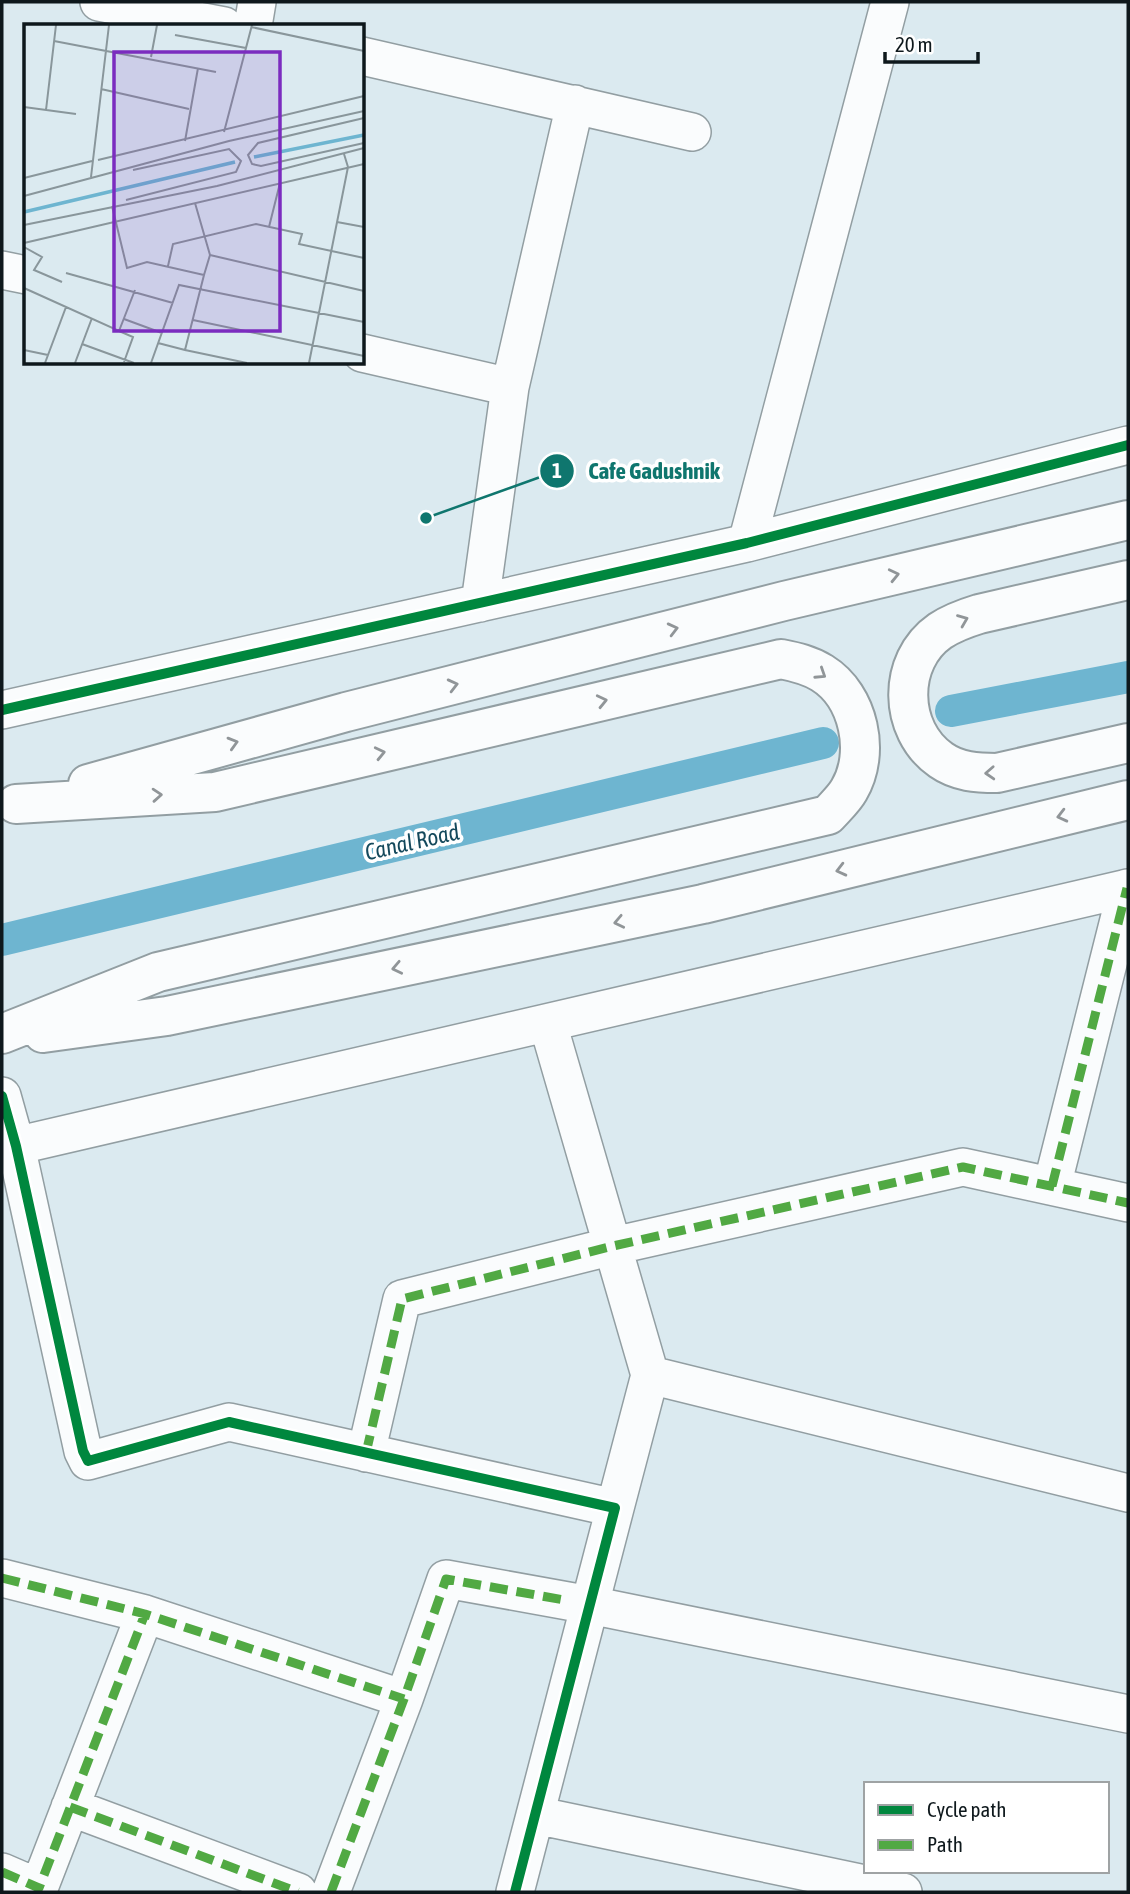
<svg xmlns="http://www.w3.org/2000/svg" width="1130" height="1894" viewBox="0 0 1130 1894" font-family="'Asap Condensed',sans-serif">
	<rect width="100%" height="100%" fill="#dbeaf0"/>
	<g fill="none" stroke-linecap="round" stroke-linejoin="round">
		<path stroke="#6eb5d0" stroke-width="32" d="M951 711 1128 677
			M2 940 823 743"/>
		<g stroke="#929ea2" stroke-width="40">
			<path id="minor" d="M99 2 224 26
				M253 26 257 2
				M362 56 692 132
				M2 270 26 275
				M362 353 510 387
				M747 543 890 2
				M480 603 510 387 575 104
				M2 710 747 543 1128 445
				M548 1024 650 1375 615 1508
				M2 1096 16 1146 83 1451 88 1461 229 1422 615 1508 515 1892
				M2 1149 1128 888
				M1052 1186 1127 888
				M650 1375 1128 1493
				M366 1453 402 1299 613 1246 963 1167 1128 1203
				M2 1578 145 1614 404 1699
				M70 1807 298 1892
				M535 1815 903 1892
				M2 1872 39 1888 145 1614
				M331 1892 404 1699 446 1579 590 1605 1128 1714"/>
		</g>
		<g stroke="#929ea2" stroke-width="42">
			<path id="highway" d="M1128 580 979 614C966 618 952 623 940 631 897 661 898 730 941 760 958 772 977 773 997 773L1128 743
				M88 784 346 712 784 601 1128 520
				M43 1033 167 1016 703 904 1128 800
				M2 1034 158 972 828 815C835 807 844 799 849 790 871 753 859 696 822 673 809 665 796 662 781 659L215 792 16 804"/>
		</g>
		<use href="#minor" stroke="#fafcfd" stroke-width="37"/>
		<use href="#highway" stroke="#fafcfd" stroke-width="38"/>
		<path stroke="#51a943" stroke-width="9" stroke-dasharray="18 9" stroke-linecap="butt" d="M1052 1186 1127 888
			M366 1453 402 1299 613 1246 963 1167 1128 1203
			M2 1578 145 1614 404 1699
			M70 1807 298 1892
			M2 1872 39 1888 145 1614
			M331 1892 404 1699 446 1579 564 1600"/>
		<g stroke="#fff" stroke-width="15">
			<path id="cycleway" d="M2 710 747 543 1128 445
				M2 1096 16 1146 83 1451 88 1461 229 1422 615 1508 515 1892"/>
		</g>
		<use href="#cycleway" stroke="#00873e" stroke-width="10"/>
	</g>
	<defs><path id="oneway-chevron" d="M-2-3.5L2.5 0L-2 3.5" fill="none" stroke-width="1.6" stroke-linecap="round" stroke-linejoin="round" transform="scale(1.75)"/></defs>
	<g stroke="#909598">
		<use href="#oneway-chevron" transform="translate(894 575) rotate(-13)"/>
		<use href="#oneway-chevron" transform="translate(963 620) rotate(-22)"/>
		<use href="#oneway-chevron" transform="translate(673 629) rotate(-14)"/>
		<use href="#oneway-chevron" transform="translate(821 674) rotate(33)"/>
		<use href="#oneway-chevron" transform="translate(453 685) rotate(-14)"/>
		<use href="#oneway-chevron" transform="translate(602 701) rotate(-13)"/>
		<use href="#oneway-chevron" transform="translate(233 743) rotate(-16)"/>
		<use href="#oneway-chevron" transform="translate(380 753) rotate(-13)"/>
		<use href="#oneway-chevron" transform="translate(990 773) rotate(177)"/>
		<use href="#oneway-chevron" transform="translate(157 795) rotate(-4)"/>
		<use href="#oneway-chevron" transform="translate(1062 816) rotate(166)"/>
		<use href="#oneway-chevron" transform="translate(841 870) rotate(166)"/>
		<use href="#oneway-chevron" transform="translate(619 922) rotate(168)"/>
		<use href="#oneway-chevron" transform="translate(397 968) rotate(168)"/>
	</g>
	<g text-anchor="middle" stroke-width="7" stroke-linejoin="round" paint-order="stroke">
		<g font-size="23" font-style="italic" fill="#14495c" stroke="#fff">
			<text transform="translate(412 842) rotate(-13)" y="8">Canal Road</text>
		</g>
	</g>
	<g transform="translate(24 24)">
		<rect width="340" height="340" fill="#dbeaf0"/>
		<path fill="none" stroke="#6eb5d0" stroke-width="3.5" d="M230 133 340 111M0 188 211 138"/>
		<path fill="none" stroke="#89969b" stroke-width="2" d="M227 3 340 27M151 11 222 24M30 17 192 48M127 33 133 1M77 65 165 85M0 83 52 90M22 86 32 1M340 94 234 119 224 131 228 140 237 142 340 119M200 108 228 1M161 117 174 44M74 136 340 72M67 153 85 1M0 154 68 137M0 172 205 117 340 87M102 176 212 148 217 137 205 125 109 146M171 179 186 231 180 251M88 182 103 244 123 238 180 251 161 326 134 319M313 198 340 203M0 201 193 162 340 124M245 203 256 159M0 219 340 140M0 223 18 233 10 246 38 258M186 231 340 267M144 242 149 220 232 200 278 210 275 220 340 234M42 249 149 279M0 264 95 307 111 266M100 295 138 309M169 296 340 332M95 307 109 313 100 338M58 320 110 339M0 326 24 331M161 326 223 339M21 339 42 283M51 339 68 294M127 339 155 261 340 298M285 339 324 143 320 130"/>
		<path fill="#7b2cbf" fill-opacity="0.15" stroke="#7b2cbf" stroke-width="3.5" d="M90 28H256V307H90Z"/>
		<rect width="340" height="340" fill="none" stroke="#0e181c" stroke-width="3.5"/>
	</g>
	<path fill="none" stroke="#0f766e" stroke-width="2.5" d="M426 518L557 471"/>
	<g fill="#0f766e" stroke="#fff" stroke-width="2.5">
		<circle cx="426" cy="518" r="7"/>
		<circle cx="557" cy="471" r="18"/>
	</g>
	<g font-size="21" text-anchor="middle" font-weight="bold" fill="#fff">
		<text x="557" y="478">1</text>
	</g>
	<g font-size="23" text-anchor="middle" font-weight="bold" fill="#0f766e" stroke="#fff" stroke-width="7" stroke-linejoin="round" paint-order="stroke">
		<text x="654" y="479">Cafe Gadushnik</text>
	</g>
	<rect width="1130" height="1894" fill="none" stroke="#0e181c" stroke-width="7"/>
	<rect x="864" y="1782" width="245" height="91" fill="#ffffff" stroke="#9fa3a4" stroke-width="2"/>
	<rect x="878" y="1805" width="35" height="10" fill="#00873e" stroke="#9fa3a4" stroke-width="2"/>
	<text x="927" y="1817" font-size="21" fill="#0e181c">Cycle path</text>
	<rect x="878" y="1840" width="35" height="10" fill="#51a943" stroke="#9fa3a4" stroke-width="2"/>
	<text x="927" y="1852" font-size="21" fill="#0e181c">Path</text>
	<path d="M885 52v10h93v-10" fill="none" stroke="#0e181c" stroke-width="3.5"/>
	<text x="895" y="52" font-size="21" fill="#0e181c" stroke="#ffffff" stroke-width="5" paint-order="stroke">20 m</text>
</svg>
